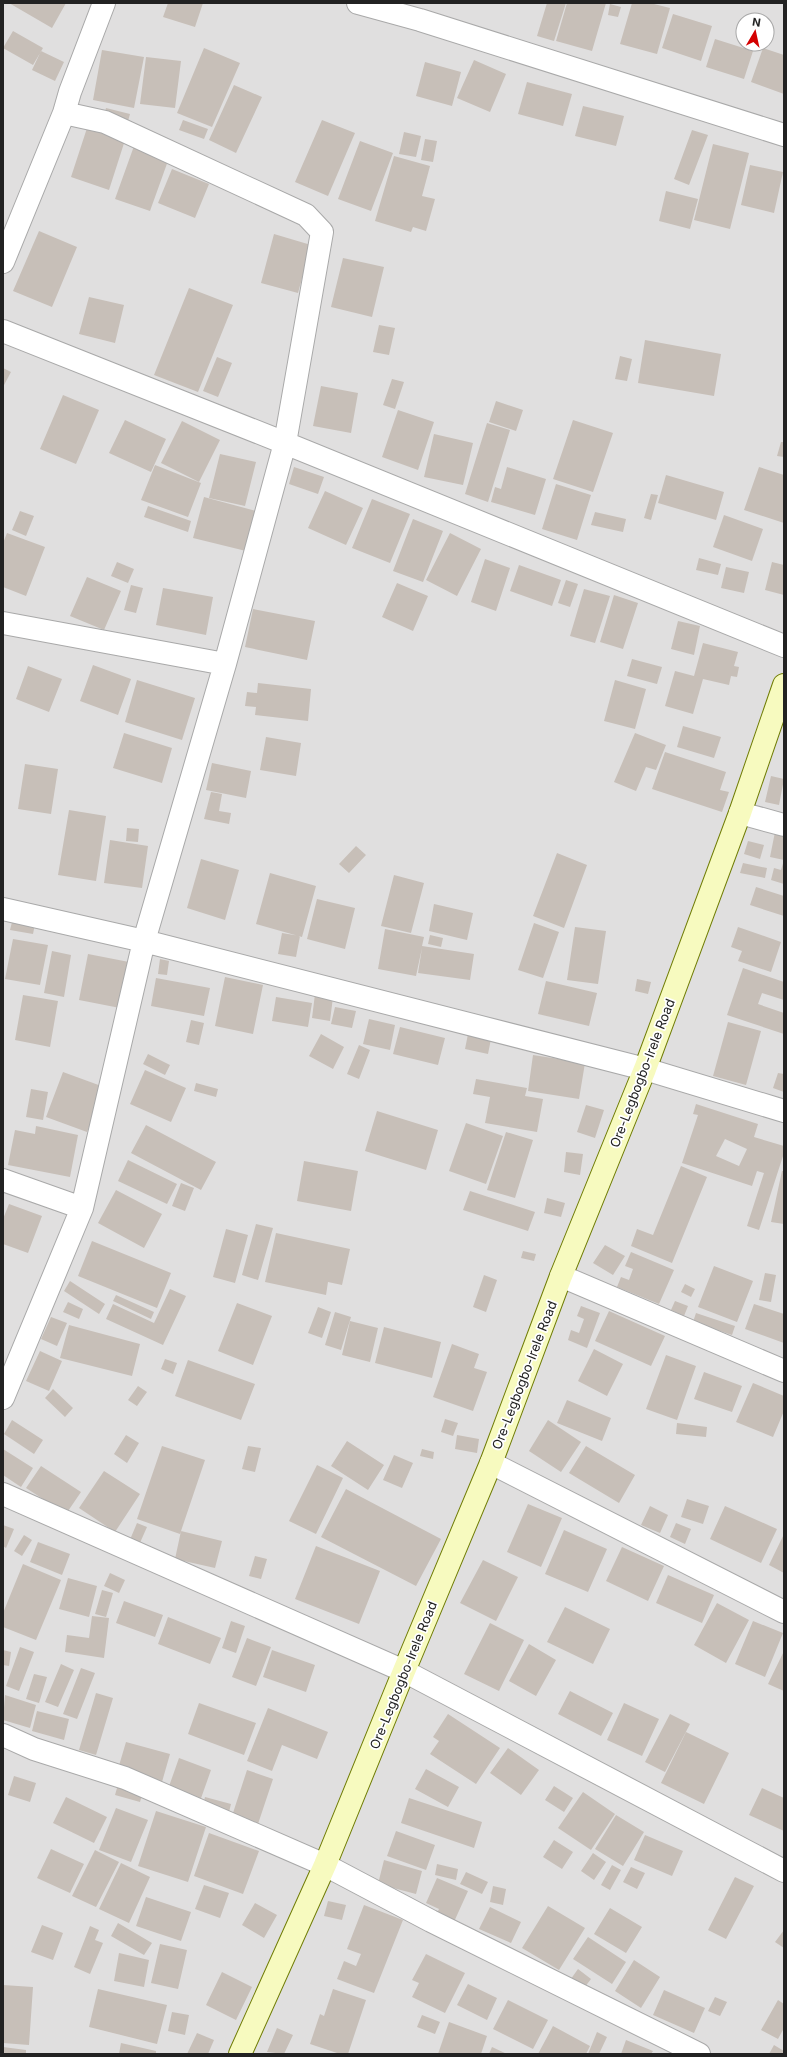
<svg xmlns="http://www.w3.org/2000/svg" width="787" height="2057" viewBox="0 0 787 2057" font-family="Inter,sans-serif">
	<rect width="100%" height="100%" fill="#f2efe9"/>
	<path fill="#e0dfdf" fill-rule="evenodd" d="M3 3H784V2054H3ZM743 20H767V44H743Z"/>
	<path fill="#c7bfb8" fill-rule="evenodd" d="M9 3H66L52 28Z
		M168 3H203L195 27 163 17Z
		M547 3H566L554 41 537 36Z
		M567 3H606L592 51 556 41Z
		M632 3H650L670 8 657 54 620 44Z
		M610 4 621 7 618 17 608 15Z
		M673 14 712 26 701 61 662 48Z
		M13 31 43 48 33 65 3 48Z
		M715 39 753 51 744 79 706 67Z
		M204 48 240 63 212 127 177 113Z
		M763 48 784 55V94L751 82Z
		M102 50 144 57 134 108 93 100Z
		M41 51 64 62 55 81 32 70Z
		M146 57 181 61 175 108 140 104Z
		M474 60 506 74 490 112 457 98Z
		M425 62 461 72 452 106 416 96Z
		M527 82 572 94 563 126 518 114Z
		M234 85 262 97 236 153 209 140Z
		M583 106 624 116 616 146 575 136Z
		M106 108 130 114 128 121 104 116Z
		M183 120 208 129 204 139 179 130Z
		M322 120 355 133 328 196 295 182Z
		M88 125 126 137 109 190 71 177Z
		M692 130 708 135 689 185 674 179Z
		M404 132 421 136 416 157 399 154Z
		M425 139 437 141 433 162 421 160Z
		M360 141 393 153 371 211 338 199Z
		M713 144 749 153 730 229 694 220Z
		M134 146 169 158 150 211 115 199Z
		M394 156 430 166 422 196 435 199 426 231 413 227 411 232 375 221Z
		M750 165 783 172 774 213 741 205Z
		M172 169 209 184 195 218 158 203Z
		M666 191 698 199 690 229 659 221Z
		M39 231 77 247 52 307 13 291Z
		M274 234 311 245 298 293 261 283Z
		M343 258 384 267 372 317 331 307Z
		M189 288 233 305 198 392 154 375Z
		M89 297 124 305 115 343 79 334Z
		M379 325 395 328 389 355 373 352Z
		M645 340 721 354 714 396 638 383Z
		M620 356 632 359 627 381 615 379Z
		M217 357 232 363 218 397 203 391Z
		M3 368 11 372 3 387Z
		M392 379 404 382 395 409 383 405Z
		M321 386 358 393 351 433 313 426Z
		M63 395 99 410 76 464 40 449Z
		M496 401 523 410 516 431 489 422Z
		M398 410 434 422 418 470 382 457Z
		M125 420 166 439 151 472 109 453Z
		M573 420 613 433 593 492 553 479Z
		M182 421 220 440 199 482 161 463Z
		M487 423 510 430 488 502 465 494Z
		M434 434 473 443 463 485 424 477Z
		M781 442H784V457L777 456Z
		M220 454 256 462 245 506 209 498Z
		M155 465 201 483 188 517 141 500Z
		M294 467 324 477 318 494 289 484Z
		M507 467 546 479 535 515 491 502 495 487 501 489Z
		M759 467 784 475V523L744 510Z
		M666 475 724 492 716 520 658 503Z
		M556 484 591 495 577 540 542 529Z
		M325 491 363 508 346 545 308 528Z
		M651 494 658 495 651 520 644 518Z
		M204 497 256 511 246 551 193 538Z
		M372 499 410 514 390 563 352 548Z
		M148 506 191 521 188 532 144 517Z
		M20 511 34 516 26 536 12 530Z
		M595 512 626 519 623 532 591 525Z
		M724 515 763 529 752 561 713 547Z
		M413 519 443 531 423 582 393 571Z
		M7 533 45 547 26 596 3 587V543Z
		M450 533 481 549 457 596 426 580Z
		M699 558 721 564 718 575 696 570Z
		M485 559 510 568 496 611 471 602Z
		M117 562 134 569 128 583 111 576Z
		M772 562 784 565V595L765 590Z
		M519 565 561 580 552 606 510 591Z
		M726 567 749 572 744 593 721 588Z
		M87 577 121 591 104 630 70 616Z
		M566 580 578 584 570 607 558 603Z
		M397 583 428 596 413 631 382 617Z
		M131 585 143 588 136 613 124 610Z
		M163 588 213 597 206 635 156 625Z
		M584 589 610 596 595 643 570 636Z
		M614 595 638 603 623 649 600 642Z
		M253 609 315 621 307 660 245 647Z
		M678 621 700 626 694 655 671 649Z
		M703 643 738 652 734 666 739 667 737 677 731 676 729 685 703 679 693 714 665 706 675 671 694 676Z
		M632 659 662 667 657 684 627 676Z
		M93 665 131 679 118 715 80 701Z
		M28 666 62 679 49 712 16 699Z
		M137 680 195 698 182 740 125 722Z
		M615 680 646 689 635 729 604 721Z
		M258 683 311 689 308 721 255 715 256 707 245 706 247 692 257 693Z
		M683 726 721 737 714 758 677 747Z
		M124 733 172 748 162 783 113 768Z
		M635 733 666 745 656 770 646 767 636 791 614 782Z
		M266 737 301 743 296 776 260 770Z
		M665 752 726 772 720 790 729 792 722 812 652 789Z
		M212 763 251 771 246 798 206 790Z
		M25 764 58 769 51 814 18 809Z
		M771 776 784 779 779 805 765 802Z
		M211 792 222 794 219 811 231 813 229 824 204 819Z
		M69 810 106 816 96 881 58 875Z
		M127 828 139 829 138 842 126 841Z
		M775 832 784 834V860L770 857Z
		M110 840 148 846 142 888 104 883Z
		M748 841 764 845 760 859 744 854Z
		M356 846 366 855 349 873 339 864Z
		M557 853 587 865 564 928 533 916Z
		M201 859 239 870 225 920 187 908Z
		M784 860V884L771 880 774 868 781 870Z
		M743 863 767 868 765 878 740 873Z
		M270 873 316 886 302 937 256 924Z
		M394 875 424 883 411 933 381 926Z
		M756 887 784 896V916L750 905Z
		M317 899 355 908 345 949 307 939Z
		M434 904 473 913 467 940 429 931Z
		M14 914 36 919 33 934 10 930Z
		M534 923 559 932 543 978 518 970Z
		M575 927 606 931 598 984 567 980Z
		M738 927 781 942 771 972 738 961 742 951 731 947Z
		M385 929 424 937 422 946 474 954 470 980 418 973 422 948 416 976 378 969Z
		M282 933 300 936 296 957 278 954Z
		M430 935 443 938 441 947 428 944Z
		M13 939 48 945 40 985 5 979Z
		M52 951 71 955 64 997 44 993Z
		M88 954 129 962 120 1008 79 1000Z
		M160 959 169 961 167 975 158 974Z
		M743 968 784 982V1000L762 993 758 1004 784 1013V1034L727 1015Z
		M225 977 263 985 253 1034 215 1026Z
		M156 978 210 988 204 1016 151 1006Z
		M637 979 651 982 648 994 635 991Z
		M546 981 597 993 589 1026 538 1014Z
		M315 994 333 997 330 1021 312 1018Z
		M23 995 58 1001 50 1047 15 1040Z
		M276 997 312 1003 308 1027 272 1021Z
		M335 1007 356 1011 352 1028 331 1024Z
		M369 1019 395 1025 390 1050 363 1044Z
		M191 1020 204 1023 199 1045 186 1042Z
		M728 1022 761 1031 746 1085 713 1076Z
		M400 1027 445 1038 438 1065 393 1054Z
		M321 1034 344 1047 333 1069 309 1056Z
		M468 1034 491 1039 488 1054 465 1049Z
		M359 1045 370 1050 359 1079 347 1074Z
		M148 1054 170 1065 165 1075 143 1064Z
		M533 1055 585 1063 579 1099 528 1091Z
		M145 1070 186 1088 171 1122 130 1104Z
		M63 1072 104 1087 87 1132 46 1117Z
		M778 1073 784 1074V1092L773 1088Z
		M476 1079 527 1088 525 1096 543 1099 537 1132 485 1123 490 1097 473 1094Z
		M196 1083 218 1089 216 1097 194 1091Z
		M31 1089 48 1092 43 1120 26 1117Z
		M696 1104 758 1124 754 1137 784 1146V1153L759 1230 747 1226 764 1173 757 1171 752 1186 682 1163 698 1115 693 1114ZM725 1139 747 1149 739 1166 716 1156Z
		M586 1105 604 1110 595 1138 577 1132Z
		M377 1111 438 1130 426 1170 365 1151Z
		M466 1123 503 1136 486 1184 449 1171Z
		M146 1125 216 1162 201 1190 131 1153Z
		M36 1126 78 1135 70 1177 8 1165 15 1130 35 1134Z
		M506 1132 533 1140 515 1198 487 1190Z
		M566 1152 583 1154 580 1175 564 1172Z
		M128 1160 177 1184 167 1204 118 1181Z
		M304 1161 358 1171 351 1211 297 1201Z
		M681 1166 707 1177 672 1263 631 1246 637 1229 653 1235Z
		M782 1171H784V1224L771 1222Z
		M181 1183 194 1188 185 1211 172 1206Z
		M116 1190 162 1214 144 1248 98 1223Z
		M470 1191 535 1212 528 1231 463 1210Z
		M547 1198 565 1203 561 1217 544 1213Z
		M9 1204 42 1216 28 1253 3 1244V1219Z
		M256 1224 273 1228 258 1280 242 1275Z
		M226 1229 248 1235 235 1283 213 1277Z
		M276 1233 350 1249 342 1285 328 1282 326 1295 265 1282Z
		M92 1241 171 1273 157 1308 78 1276Z
		M605 1245 625 1256 613 1275 593 1263Z
		M523 1251 536 1254 534 1261 521 1258Z
		M631 1252 674 1270 659 1304 617 1287 621 1277 629 1280 633 1269 625 1266Z
		M714 1266 753 1281 737 1322 698 1307Z
		M765 1273 776 1275 771 1302 759 1300Z
		M484 1275 497 1280 486 1312 473 1307Z
		M70 1281 105 1304 99 1314 64 1291Z
		M685 1284 695 1289 691 1297 681 1292Z
		M170 1289 186 1296 163 1345 106 1319 113 1304 154 1323Z
		M116 1295 154 1312 151 1319 113 1301Z
		M675 1301 688 1306 684 1316 671 1310Z
		M68 1302 83 1309 79 1319 63 1312Z
		M237 1303 272 1316 253 1365 218 1351Z
		M754 1304 784 1314V1343L745 1329Z
		M581 1306 600 1313 587 1348 568 1340 571 1330 579 1333 584 1319 577 1316Z
		M318 1307 331 1312 322 1338 308 1333Z
		M609 1311 665 1336 651 1366 595 1341Z
		M335 1312 351 1317 341 1350 325 1345Z
		M696 1313 735 1326 732 1335 693 1322Z
		M51 1317 67 1323 57 1346 41 1339Z
		M350 1321 378 1328 370 1362 342 1355Z
		M69 1325 140 1344 132 1376 60 1358Z
		M384 1327 441 1342 432 1378 375 1363Z
		M452 1344 479 1354 474 1368 487 1372 473 1411 433 1397Z
		M594 1349 623 1364 607 1396 578 1381Z
		M40 1351 62 1361 49 1391 26 1381Z
		M666 1355 696 1366 677 1420 646 1409Z
		M165 1359 177 1363 173 1374 161 1369Z
		M188 1360 255 1384 241 1420 175 1396Z
		M704 1372 742 1386 732 1412 694 1399Z
		M753 1383 784 1396V1411L773 1437 736 1422Z
		M138 1386 147 1392 137 1406 128 1400Z
		M53 1389 73 1408 65 1417 45 1398Z
		M567 1400 611 1418 602 1441 557 1423Z
		M445 1419 458 1423 453 1436 441 1432Z
		M12 1420 43 1440 34 1454 4 1434Z
		M548 1420 581 1442 561 1472 529 1451Z
		M677 1423 707 1427 706 1437 676 1434Z
		M126 1435 139 1443 127 1463 114 1454Z
		M457 1435 479 1439 477 1453 455 1449Z
		M347 1441 384 1465 368 1490 331 1466Z
		M162 1446 205 1460 180 1534 137 1519Z
		M248 1446 261 1448 255 1472 242 1469Z
		M586 1446 635 1475 619 1503 569 1473Z
		M3 1449 33 1468 21 1487 3 1475Z
		M422 1449 434 1452 433 1459 420 1456Z
		M394 1455 413 1463 402 1488 383 1480Z
		M317 1465 343 1478 316 1534 289 1521Z
		M41 1466 81 1492 66 1514 26 1488Z
		M104 1471 140 1494 115 1532 79 1508Z
		M346 1489 441 1539 416 1586 321 1537Z
		M687 1499 709 1506 703 1524 681 1517Z
		M528 1504 562 1518 541 1567 507 1552Z
		M650 1506 668 1515 660 1533 641 1525Z
		M725 1506 777 1529 761 1563 710 1539Z
		M137 1523 147 1527 139 1545 129 1542Z
		M676 1523 691 1529 685 1544 670 1537Z
		M3 1525 14 1529 6 1548 3 1546Z
		M564 1530 607 1549 588 1592 545 1574Z
		M181 1531 222 1541 215 1568 175 1559Z
		M784 1534V1573L769 1565Z
		M24 1535 32 1540 22 1556 14 1551Z
		M38 1542 70 1554 62 1575 30 1562Z
		M316 1546 380 1571 359 1624 295 1599Z
		M622 1547 664 1566 648 1601 606 1581Z
		M255 1556 267 1559 261 1579 249 1576Z
		M483 1560 518 1577 496 1621 460 1603Z
		M23 1564 61 1580 36 1640 3 1627V1613Z
		M110 1573 125 1580 119 1593 104 1586Z
		M668 1575 714 1595 702 1623 656 1603Z
		M68 1578 97 1586 89 1617 59 1609Z
		M102 1590 113 1593 106 1617 95 1614Z
		M124 1601 163 1615 155 1637 116 1623Z
		M717 1603 749 1620 726 1663 694 1645Z
		M565 1607 610 1629 593 1664 547 1642Z
		M92 1616 109 1618 104 1658 65 1652 67 1635 89 1638Z
		M168 1617 221 1638 210 1664 158 1644Z
		M231 1621 245 1626 236 1653 222 1648Z
		M753 1621 783 1633 765 1677 735 1664Z
		M490 1623 524 1640 499 1691 464 1674Z
		M247 1638 271 1647 256 1686 232 1677Z
		M529 1644 556 1660 536 1696 509 1681Z
		M20 1647 34 1652 19 1691 6 1686Z
		M3 1650 11 1652 9 1666 3 1665Z
		M272 1650 315 1665 306 1692 263 1677Z
		M784 1651V1691L768 1684Z
		M61 1664 74 1670 58 1707 45 1702Z
		M81 1668 95 1673 77 1719 63 1714Z
		M34 1674 47 1677 39 1703 26 1699Z
		M570 1691 613 1713 601 1736 558 1714Z
		M96 1693 113 1698 96 1755 79 1750Z
		M5 1695 36 1705 30 1728 3 1720Z
		M199 1703 256 1723 244 1755 188 1734Z
		M624 1703 659 1719 642 1756 607 1740Z
		M268 1708 328 1732 317 1759 282 1745 272 1771 247 1761Z
		M37 1711 69 1719 64 1740 32 1731Z
		M448 1714 500 1748 476 1784 430 1754 439 1741 433 1737Z
		M670 1714 690 1724 665 1772 645 1762Z
		M686 1732 729 1753 704 1804 661 1783Z
		M126 1742 170 1754 162 1782 118 1769Z
		M508 1748 539 1770 521 1795 490 1773Z
		M179 1758 211 1770 199 1804 167 1792Z
		M426 1769 459 1787 448 1807 415 1789Z
		M247 1770 273 1779 258 1824 232 1816Z
		M14 1776 36 1783 30 1802 8 1795Z
		M119 1781 144 1788 140 1802 115 1795Z
		M554 1786 573 1798 564 1812 545 1800Z
		M762 1788 784 1798V1831L749 1815Z
		M583 1792 615 1814 591 1850 558 1828Z
		M66 1797 107 1817 94 1843 53 1823Z
		M205 1797 231 1804 228 1816 202 1809Z
		M409 1798 482 1822 474 1848 401 1823Z
		M116 1808 148 1820 131 1862 99 1850Z
		M156 1811 206 1827 188 1882 138 1866Z
		M616 1815 644 1832 623 1866 595 1849Z
		M396 1831 435 1845 426 1870 387 1856Z
		M209 1833 259 1851 243 1894 194 1876Z
		M645 1835 683 1851 672 1876 634 1860Z
		M554 1840 573 1852 562 1869 543 1857Z
		M51 1849 84 1864 70 1893 37 1878Z
		M95 1850 119 1862 96 1907 72 1896Z
		M593 1853 606 1862 594 1880 581 1871Z
		M384 1860 422 1871 416 1894 378 1884Z
		M121 1863 150 1877 129 1923 99 1909Z
		M437 1864 458 1869 456 1880 435 1875Z
		M612 1865 621 1870 610 1890 601 1885Z
		M631 1867 645 1873 637 1889 623 1882Z
		M466 1872 488 1882 482 1894 460 1884Z
		M735 1877 754 1886 726 1939 708 1930Z
		M437 1878 468 1891 453 1924 435 1917 439 1909 426 1903Z
		M204 1885 229 1893 220 1918 195 1909Z
		M493 1886 506 1889 503 1905 490 1902Z
		M146 1897 191 1912 181 1941 136 1926Z
		M328 1901 346 1905 342 1920 324 1916Z
		M255 1903 277 1915 264 1938 242 1925Z
		M364 1905 403 1920 374 1993 337 1979 344 1961 356 1966 361 1954 347 1949Z
		M548 1906 585 1928 559 1970 522 1948Z
		M490 1907 521 1922 511 1943 479 1929Z
		M610 1908 642 1927 626 1953 594 1934Z
		M118 1923 152 1943 144 1955 111 1936Z
		M42 1925 63 1933 53 1960 31 1952Z
		M90 1926 99 1930 95 1940 103 1943 90 1974 74 1967Z
		M784 1930V1948L775 1942Z
		M588 1937 626 1962 612 1984 573 1959Z
		M160 1944 187 1950 178 1989 151 1983Z
		M119 1953 149 1960 144 1987 114 1981Z
		M426 1954 465 1973 445 2013 412 1997 419 1983 412 1980Z
		M634 1960 660 1977 641 2008 615 1991Z
		M578 1969 591 1979 581 1992 568 1983Z
		M222 1972 252 1987 236 2020 206 2005Z
		M468 1984 497 1998 487 2020 457 2005Z
		M3 1985 33 1987 29 2045 3 2043Z
		M98 1989 167 2005 157 2044 89 2027Z
		M333 1989 366 2000 348 2054H340L310 2044 320 2014 324 2016Z
		M664 1990 705 2008 694 2033 653 2015Z
		M715 1997 727 2002 720 2016 708 2011Z
		M508 2000 548 2020 533 2049 493 2029Z
		M778 2000 784 2004V2028L778 2039 761 2030Z
		M172 2012 189 2015 185 2035 168 2031Z
		M422 2015 440 2022 435 2034 417 2027Z
		M449 2022 487 2036 481 2054H438Z
		M553 2026 590 2046 586 2054H538Z
		M277 2028 293 2035 284 2054 267 2052Z
		M597 2032 607 2037 599 2054H588Z
		M197 2033 214 2040 208 2054H187Z
		M626 2040 653 2051 651 2054H621Z
		M121 2043 156 2051V2054H119Z
		M774 2045 784 2051V2054H769Z
		M3 2047 26 2050V2054H3Z
		M492 2047 507 2054H489Z"/>
	<g fill="none" stroke-linecap="round" stroke-linejoin="round">
		<g stroke="#a9a9a9" stroke-width="24">
			<path id="street" d="M358 3 420 20 784 135
				M3 262 64 113
				M3 331 285 443 784 646
				M3 623 225 664
				M740 813 784 825
				M3 909 144 941 645 1069 784 1111
				M3 1180 82 1208
				M561 1276 784 1371
				M3 1398 82 1208 144 941 225 664 285 443 322 232 306 215 105 122 64 113 70 92 104 3
				M491 1463 784 1612
				M3 1494 404 1671 784 1871
				M3 1735 34 1749 125 1778 325 1865 431 1921 699 2054"/>
		</g>
		<g stroke="#707d05" stroke-width="24">
			<path id="secondary" d="M240 2054 325 1865 404 1671 491 1463 561 1276 645 1069 740 813 784 685"/>
		</g>
		<use href="#street" stroke="#fff" stroke-width="22"/>
		<use href="#secondary" stroke="#f7fabf" stroke-width="22"/>
	</g>
	<g text-anchor="middle" stroke-width="3.5" stroke-linejoin="round" paint-order="stroke">
		<g font-size="13" fill="#222" stroke="#fff">
			<text transform="translate(642 1073) rotate(-69)" y="5">Ore-Legbogbo-Irele Road</text>
			<text transform="translate(524 1375) rotate(-69)" y="5">Ore-Legbogbo-Irele Road</text>
			<text transform="translate(403 1675) rotate(-68)" y="5">Ore-Legbogbo-Irele Road</text>
		</g>
	</g>
	<rect width="787" height="2057" fill="none" stroke="#222222" stroke-width="8"/>
	<g transform="translate(755 32) rotate(9)"><circle r="19" fill="#ffffff" stroke="#a7a7a7"/>
	<path d="M0-3L7 15L0 10L-7 15Z" fill="#d40000"/>
	<text y="-6" font-size="11" font-weight="bold" text-anchor="middle" fill="#222222">N</text>
	</g>
</svg>
